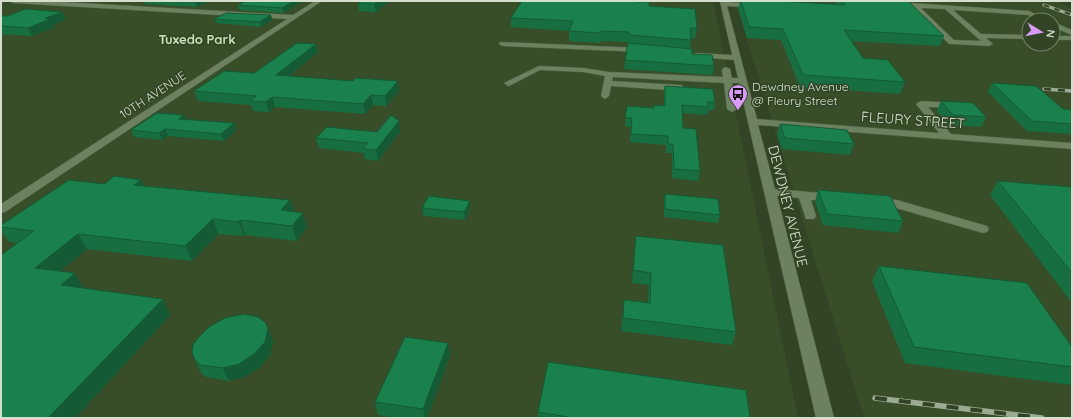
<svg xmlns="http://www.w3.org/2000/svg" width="1073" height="419" viewBox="0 0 1073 419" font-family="Quicksand,sans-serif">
	<rect width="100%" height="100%" fill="#314425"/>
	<path fill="#374e29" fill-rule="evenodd" d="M1 1H713L798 418H1Z
		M735 1H1055L1072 8V418H864ZM1029 20H1053V44H1029Z"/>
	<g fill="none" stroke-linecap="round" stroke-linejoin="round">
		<g stroke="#506146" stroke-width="1">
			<path id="minor" d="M10 1H46L293 15 315 1H322L5 212 1 213V204L287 19 13 3Z
				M720 1 749 4 748 1H754L756 6 753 8 727 6 757 119 939 133 916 104 921 101 955 103 960 106 958 108 928 107 951 134 1072 143V149L758 125 775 189 832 194 836 196 838 198 836 200H811L816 216 814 219H806L799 198 777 196 834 418H816L739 83H732L737 109 732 112 727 109 724 83 613 77 612 81 681 85 685 88 681 91 611 86 609 96 605 99 601 96 605 76 583 72 540 70 511 85 508 86 504 83 539 66 583 68 609 72 723 77 722 69 726 67 730 69 732 78H738L734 60 696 57 692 55 696 53 732 55Z
				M896 2 1029 11 1047 20H1039L1028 15 953 10 981 34 1029 35V39L986 38 993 44 989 46 952 44H949L913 7 894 5V3ZM921 8 945 9 981 41 954 40Z
				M1053 22 1072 30V35L1053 27Z
				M1053 36H1072V40H1053Z
				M500 42 642 48 646 50 642 52 503 46 499 44Z
				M878 199 897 200 987 226 989 229 987 232 983 233 896 208 874 206 872 203 874 200Z"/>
		</g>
		<use href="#minor" fill="#6b8160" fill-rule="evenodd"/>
		<g stroke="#9caa93" stroke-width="3">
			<path id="rail-far2" d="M1044 5 1072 15"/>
		</g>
		<g stroke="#9caa93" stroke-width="3.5">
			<path id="rail-far1" d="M1044 89 1072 91"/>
		</g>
		<g stroke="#9caa93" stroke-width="5.5">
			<path id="rail" d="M875 398 1042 418"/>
		</g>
		<use href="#rail-far2" stroke="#314425" stroke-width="2" stroke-dasharray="5.5" stroke-linecap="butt"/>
		<use href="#rail-far1" stroke="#314425" stroke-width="2.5" stroke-dasharray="7" stroke-linecap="butt"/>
		<use href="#rail" stroke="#314425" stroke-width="4" stroke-dasharray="12" stroke-linecap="butt"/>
	</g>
	<path fill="#176f41" d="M143 1H209L197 7 145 4 144 1Z
		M302 1 283 13 239 10 238 5Z
		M361 1H389L376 12 359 11 358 3Z
		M522 1H636V2L649 6 697 28 695 38H691L690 49 692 54 714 66 712 75 624 69 628 42 601 41 600 43 569 41V31L511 27V18Z
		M736 1H777L835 4 834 2V1H908L944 36 940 46 851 41 863 58 905 82 900 94 800 87 781 40 747 38 738 8 740 2Z
		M62 12 66 19 53 25 54 27 32 36 1 34V16H8Z
		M271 15 272 20 261 27 216 23 214 19Z
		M316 44 318 52 289 76 399 91 386 106 373 105 365 114 275 107 269 112 253 111 251 105 198 101 194 91 254 73Z
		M992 83 1063 109 1072 110V134L1027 131 988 92Z
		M665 86 715 102 714 110H708L707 115 682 113 683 128 700 171 698 181 672 178V153H666V145L630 142 631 127 625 126 627 106 654 108 664 106V94Z
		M941 101 986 117 981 127 948 125 937 111Z
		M185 119 234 123 236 130 224 141 168 136 162 140 134 137 131 130Z
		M780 124 854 144 850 155 782 149 777 135Z
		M400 131 378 161 365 159 364 153 319 148 316 138 377 132Z
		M141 180 144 186 290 200 294 212 307 227 297 241 246 235 244 236 218 234 192 261 87 249 60 271 84 288 170 315 75 418 18 243 9 242 1 230V225L105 184Z
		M998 181 1072 187V303L990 195Z
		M818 190 903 221 898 233 823 225 815 201Z
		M665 194 720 215 718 223 664 217V202Z
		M422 208H470L465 220 424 216Z
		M636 236 736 332 732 345 621 331 624 300 648 302 649 285 632 283Z
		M879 266 1072 347V385L905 363 872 281Z
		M273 341 270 355 260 367 244 377 229 381 206 377 201 373 195 360Z
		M448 343 450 355 427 418H398L378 415 375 402Z
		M538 412 750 418H538Z"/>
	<path fill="#135a35" d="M198 1H209L197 7 195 2Z
		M293 1H302L283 13 282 8Z
		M379 1H389L376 12 374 4Z
		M62 12 66 19 53 25 54 27 32 36 28 28 45 18Z
		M271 15 272 20 261 27 259 22Z
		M316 44 318 52 278 84 276 75Z
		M398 81 399 91 386 106 385 96Z
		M371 95 373 105 365 114 363 104Z
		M272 97 275 107 269 112 266 102Z
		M184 115 186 122 179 119Z
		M399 121 400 131 378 161 376 150Z
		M234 123 236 130 224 141 221 134Z
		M165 129 168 136 162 140 159 133Z
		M141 180 148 194 134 185Z
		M290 200 295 214 281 210Z
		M470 201V208L465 220 464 212Z
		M303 213 307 227 297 241 292 226Z
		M213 219 218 234 192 261 185 246Z
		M240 220 246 235 244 236 239 222Z
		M78 234 87 249 45 283 35 268Z
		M75 273 84 289 61 285Z
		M163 299 170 315 75 418H48Z
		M268 328 273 341 270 355 260 367 244 377 229 381 223 368Z
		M448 343 450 355 427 418H425L423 409Z"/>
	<path fill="#1b814c" stroke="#135a35" d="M174 1H198L195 2Z
		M246 1H293L282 8 238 5Z
		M361 1H379L374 4 358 3Z
		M522 1H635V2H649V6L695 9 697 28H690L691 40 629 35V32L601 31V33L569 31 573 21 511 18Z
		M741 1H777L845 5 842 1H908L944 36 844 30 863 58 888 60 905 82 803 75 783 29 749 27Z
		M25 9 62 12 45 18 50 19 28 28 1 26V16H8Z
		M226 13 271 15 259 22 214 19Z
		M297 43 316 44 276 75 353 81 356 78 398 81 385 96 371 95 363 104 272 97 266 102 250 101 256 96 194 91 224 71 254 73Z
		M628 43 692 49V54L712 55 714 66 625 60Z
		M992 83 1036 86 1063 109 1072 110V124L1032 121Z
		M665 86 713 89 715 102H708V107L682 105 683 128 696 129 700 171 674 169 673 144H668V136L631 134 632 118H625L627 106 654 108V105L665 106Z
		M941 101 973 103 986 117 953 115Z
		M157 113 184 115 179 119 234 123 221 134 165 129 159 133 131 130Z
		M391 115 399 121 376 150 363 149 368 143 316 138 327 127 377 132Z
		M780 124 847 130 854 144 785 138Z
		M114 176 141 180 134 185 290 200 281 210 303 213 292 226 240 220 239 222 213 219 185 246 78 234 35 268 75 273 61 285 163 299 48 418H1V255L34 231 1 227V225L69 180 105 184Z
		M998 181 1072 187V273Z
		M818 190 890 196 903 221 827 214Z
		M665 194 718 199 720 215 665 209Z
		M429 196 470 201 464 212 422 208Z
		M636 236 723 245 736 332 623 318 624 300 650 303 651 273 633 270Z
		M879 266 1027 283 1072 347V367L914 347Z
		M244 314 258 317 265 322 268 328 265 342 254 354 239 364 223 368 200 365 195 360 192 352 193 345 197 339 209 327 225 318Z
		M405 337 448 343 423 409 375 402Z
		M548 362 746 390 750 418H574L538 412Z"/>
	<defs>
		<g id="bus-pin" transform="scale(1)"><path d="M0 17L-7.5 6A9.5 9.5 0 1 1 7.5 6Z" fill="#d99af7" stroke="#314425"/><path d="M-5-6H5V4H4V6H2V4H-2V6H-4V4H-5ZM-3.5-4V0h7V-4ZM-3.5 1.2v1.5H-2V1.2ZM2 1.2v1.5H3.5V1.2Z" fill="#111"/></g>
	</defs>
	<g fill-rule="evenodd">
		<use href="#bus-pin" x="738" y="94"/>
	</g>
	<g text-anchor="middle" stroke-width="3" stroke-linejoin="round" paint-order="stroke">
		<g font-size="12" fill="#d4e0cd" stroke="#314425" text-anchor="start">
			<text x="752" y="91">Dewdney Avenue<tspan x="752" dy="14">@ Fleury Street</tspan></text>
		</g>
		<g font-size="12" fill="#d4e0cd" stroke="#314425">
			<text transform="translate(153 95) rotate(-33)" y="4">10TH AVENUE</text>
		</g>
		<g font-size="13" font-weight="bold" fill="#c8e0bc" stroke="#314425">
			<text x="197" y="44">Tuxedo Park</text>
		</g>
		<g font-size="14" fill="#d4e0cd" stroke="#314425">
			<text transform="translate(913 120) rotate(4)" y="5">FLEURY STREET</text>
			<text transform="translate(788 206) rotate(76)" y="5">DEWDNEY AVENUE</text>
		</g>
	</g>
	<rect width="1073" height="419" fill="none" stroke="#d4e0cd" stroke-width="4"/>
	<g transform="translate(1041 32) rotate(100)"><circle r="19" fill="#314425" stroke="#728268"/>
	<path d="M0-3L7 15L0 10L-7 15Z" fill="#d99af7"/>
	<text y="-6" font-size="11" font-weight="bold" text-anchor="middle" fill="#d4e0cd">N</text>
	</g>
</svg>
